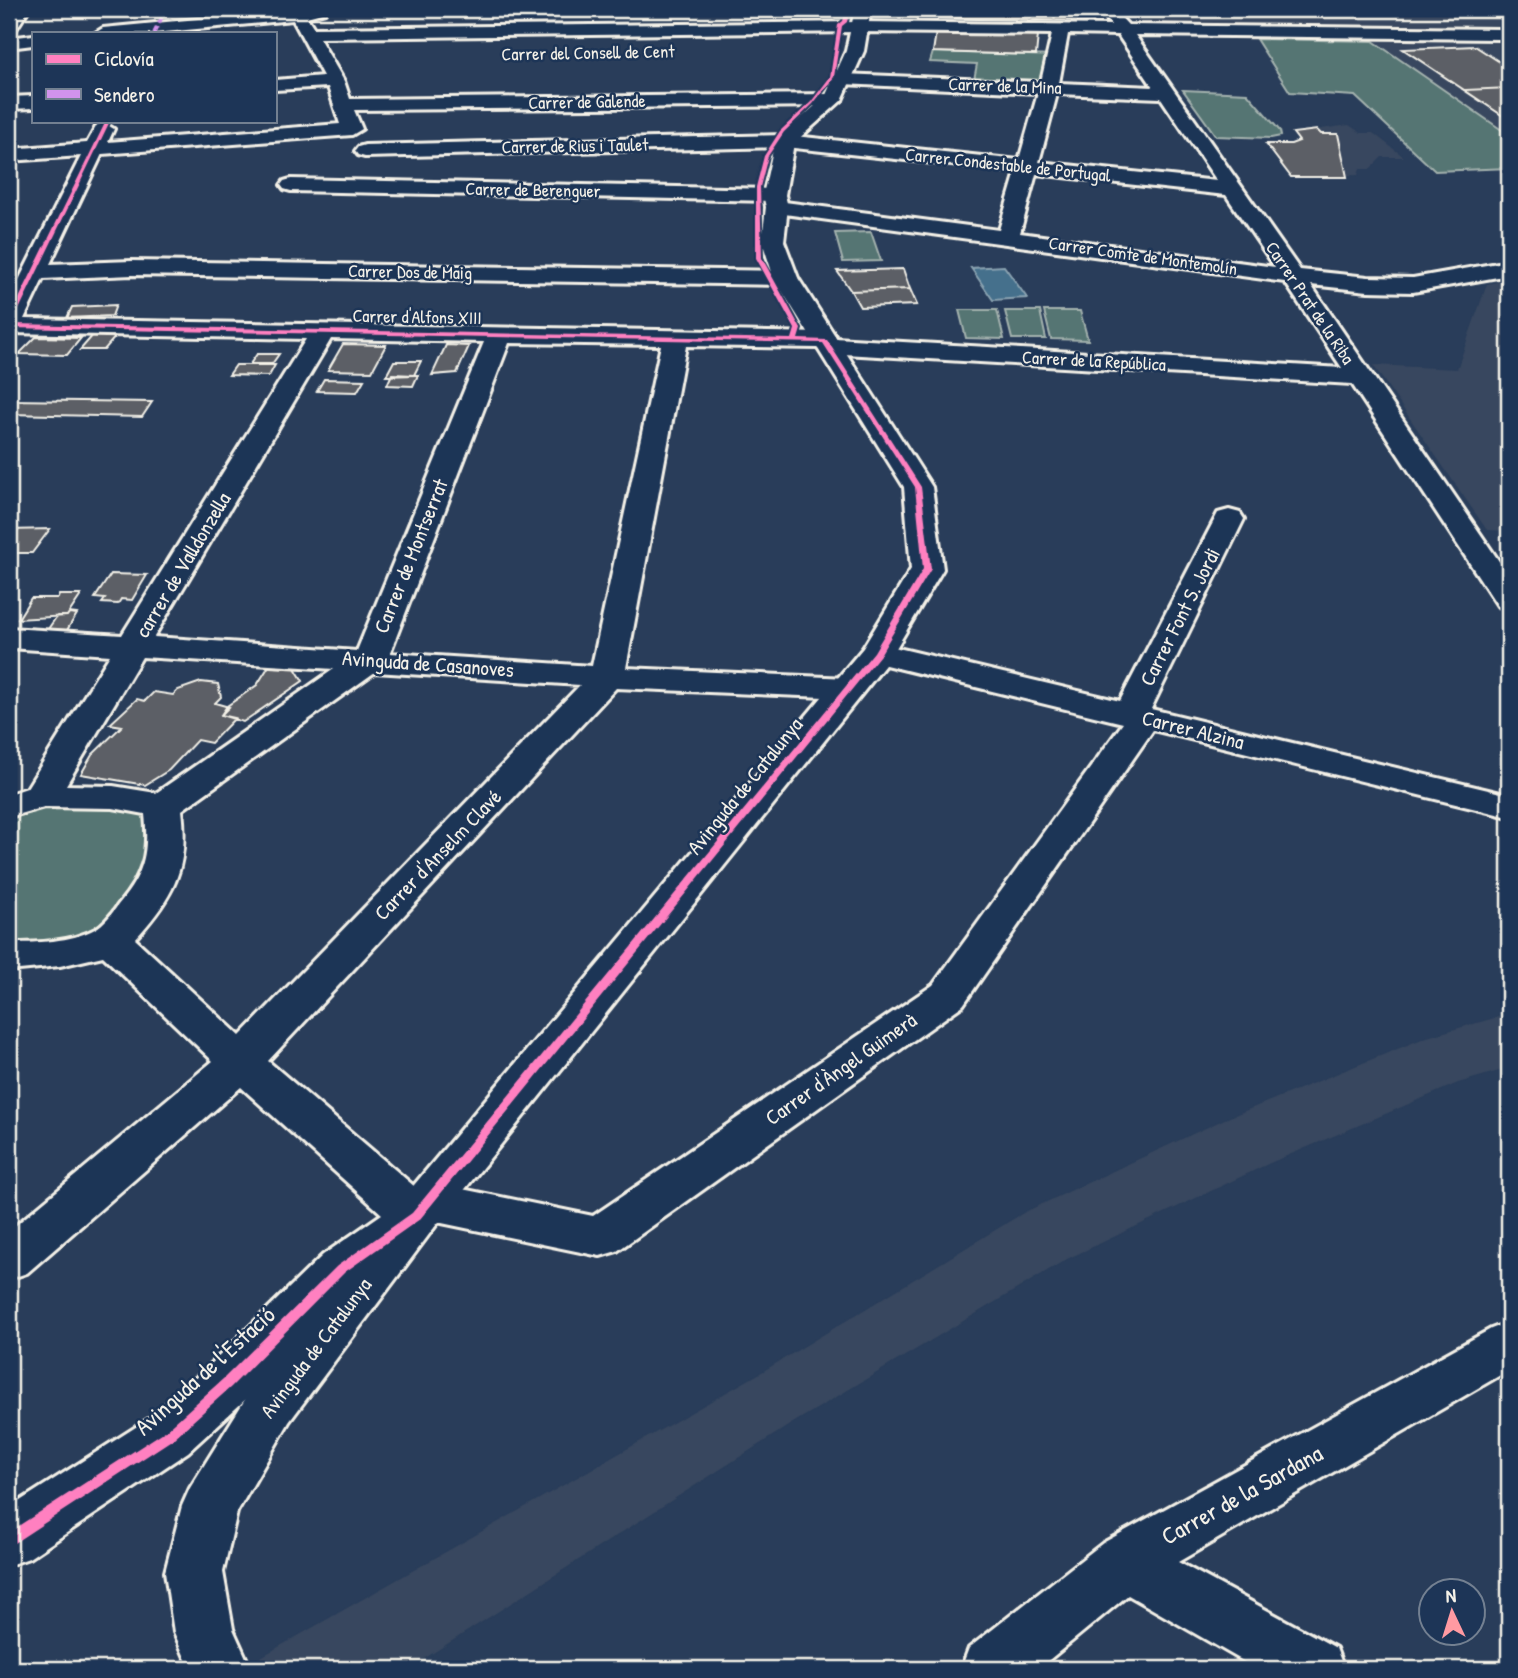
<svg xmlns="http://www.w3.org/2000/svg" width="1518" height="1678" viewBox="0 0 1518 1678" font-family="'Patrick Hand',sans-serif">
	<rect width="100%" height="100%" fill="#293d5a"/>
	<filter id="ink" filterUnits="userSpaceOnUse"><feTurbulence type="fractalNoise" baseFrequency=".0143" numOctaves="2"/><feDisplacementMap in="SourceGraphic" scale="14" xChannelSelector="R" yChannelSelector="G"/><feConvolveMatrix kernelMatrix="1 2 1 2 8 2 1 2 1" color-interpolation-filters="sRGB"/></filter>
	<g filter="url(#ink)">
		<path fill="#38475e" d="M1126 9H1509V135L1373 41 1256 39 1247 26 1143 25Z
			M1349 125 1361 133H1373L1404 157H1382L1370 169H1360L1358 175 1291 177V144L1298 141 1293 133Z
			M1509 279V531L1487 530 1373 365 1457 369 1487 284Z
			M1509 1014V1068L1458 1083 1270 1163 1067 1259 791 1424 408 1669H240L757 1375 1025 1212 1225 1119 1427 1037Z"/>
		<path fill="#547473" stroke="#a4b2ae" stroke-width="2" d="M1256 39 1373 41 1509 135V168L1435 171 1355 96 1290 92Z
			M933 52 1056 56 1049 88 973 85 977 64 930 62Z
			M1183 90 1247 93 1280 131 1281 136 1271 138 1216 136Z
			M871 232 881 261 843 262 835 233Z
			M959 310H997L1004 339 966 338Z
			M1005 311H1040L1046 339H1012Z
			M1044 311H1080L1088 340 1051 339Z
			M41 796 163 806 110 939 29 958 9 957V806Z"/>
		<path fill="#456f8c" stroke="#8ba3b1" stroke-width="2" d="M1004 266 1027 298 993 300 971 268Z"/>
		<path fill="#5b5f66" stroke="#f4f1e8" stroke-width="2" d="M915 9 1088 12 1093 21 916 18Z
			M936 32 1038 35 1036 55 933 52Z
			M1475 46 1509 68V120L1403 49Z
			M1509 88V120L1464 90Z
			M1317 130 1321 134H1338L1347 177H1291L1266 144H1291L1299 141 1293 133Z
			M903 269 910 289 851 291 837 271Z
			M910 289 917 305 860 307 851 291Z
			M116 305 112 316 67 318 72 307Z
			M94 334 117 335 104 350H80Z
			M36 337 81 338 67 355 19 354Z
			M343 344 386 345 372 371 328 370Z
			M446 345 469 346 457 373 432 375Z
			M257 354H279L272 364H250Z
			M394 361H421L414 375 386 376Z
			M236 365H275L269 376 229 375Z
			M392 374 414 375H418L413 386 387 385Z
			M324 379 364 380 357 392 317 391Z
			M9 400 152 402 142 417 9 414Z
			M50 529 32 553H9V530Z
			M111 574 147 575 132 600 121 599 118 604 102 603 105 599 95 598Z
			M59 595H81L67 616 18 619 31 598H58Z
			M69 613 77 614 67 630 48 629 57 616H67Z
			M269 666 295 668 303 681 243 722 221 715 227 706 257 685Z
			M201 682 218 684 221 697 215 703 229 707 221 715 235 718 211 743 197 740 169 770 145 785 81 774 92 755 122 726 110 724 137 699 145 701 154 692 173 695 178 690Z"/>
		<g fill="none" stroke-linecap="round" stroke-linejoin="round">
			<g stroke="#f4f1e8" stroke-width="6">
				<path id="minor" d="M13 9H29L15 31 9 32V15Z
					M302 9H327L325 12 307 17 314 28 859 22 1111 25 1103 13 1105 10 1113 9 1128 25 1499 29 1507 34 1499 39 1135 35 1300 270 1368 277 1413 278 1509 261V275L1413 292 1368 291 1311 285 1509 576V609L1498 606 1352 384 827 353 817 348 686 346 626 668 848 678 860 681 865 688 860 695 848 698 616 688 268 1061 415 1187 428 1182 593 1216 933 985 1123 723 865 660 860 653 865 646 877 643 1120 701 1218 513 1229 510 1240 513 1244 519 1151 709 1509 795V817L1153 730 963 1005 617 1251 600 1256 437 1222 433 1229 359 1283 246 1399 188 1452 29 1558 9 1565V1508L150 1418 208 1367 323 1255 382 1214 241 1087 27 1273 9 1279V1231L213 1061 103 956 60 966 9 971V943C35 943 72 942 95 929 104 924 112 914 118 905 144 874 149 854 145 814L113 808 44 807 9 817V794L27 788 110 655 9 648V628L122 635 306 339 9 333V300L81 156 9 161V149L87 143 97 125 104 123 114 129 108 142 340 124 328 87 275 90V80L323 76 293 20 154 33H95L103 28ZM859 32 1052 34 1041 82 842 74 833 79 842 84 1038 93 1019 160 785 135 365 145 358 147 355 151 358 155 365 157 785 147 1016 172 999 230 777 201 785 195 781 191 774 189 291 179 284 181 281 185 284 189 291 191 774 201 766 207 769 212 777 213 1285 282 1342 368 835 338 825 333 24 319 43 279 132 275 786 285 794 283 798 278 794 273 786 271 132 261 50 264 102 154 352 135 362 129 354 110 833 106 842 100 833 94 350 99 344 81 319 38ZM1068 34 1118 35 1153 87 1059 83ZM1057 94 1161 98 1217 181 1039 162ZM1036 174 1226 195 1275 267 1020 233ZM331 339 484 342 357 651 154 637ZM509 343 661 345 592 666 390 653ZM142 657 334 669 156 793 113 786 66 785ZM375 672 580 685 240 1036 135 939C174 896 189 868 182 810Z
					M33 35V45L9 48V38Z
					M33 96V108L9 109V97Z
					M1509 1322V1370L1178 1562 1336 1648 1344 1669H1257L1128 1595 1038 1669H961L969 1648 1103 1543 1491 1329Z"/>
			</g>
			<g stroke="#f4f1e8" stroke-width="6">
				<path id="tertiary" d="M855 9H871L864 51 842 100 794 143 785 195 788 207 784 241 798 278 932 487 943 569 889 660 433 1229 289 1422 237 1512 223 1572 233 1629 251 1669H190L174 1632 165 1572 182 1506 190 1488 251 1390 399 1203 863 648 911 569 904 487 774 278 762 241 766 207 763 195 775 141 825 97 846 51Z"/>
			</g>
			<use href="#minor" fill="#1d3557" fill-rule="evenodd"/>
			<use href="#tertiary" fill="#1d3557" fill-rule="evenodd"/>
			<path stroke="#d193ec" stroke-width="3.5" stroke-dasharray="7 3.5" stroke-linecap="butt" d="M154 33 166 9"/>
			<g stroke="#1d3557" stroke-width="4">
				<path id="cycleway" d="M846 9H850L847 22 842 26 834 77 813 104 784 132 768 156 760 187 762 258 801 329 798 339 827 340 921 487 931 569 880 655 420 1219 345 1272 231 1387 173 1439 14 1543 9 1545V1532L165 1431 223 1379 337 1266 412 1213 874 652 923 569 915 487 823 343 9 328V319L106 121H110L12 324 792 339 795 329 756 258V187L764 156 780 131 811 102 830 77 838 25 843 21Z"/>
			</g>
			<use href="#cycleway" fill="#ff80c0" fill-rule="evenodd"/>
		</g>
	</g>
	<g text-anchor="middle" stroke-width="5" stroke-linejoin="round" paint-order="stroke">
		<g font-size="18" fill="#f4f1e8" stroke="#1d3557">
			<text transform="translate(588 53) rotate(-1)" y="6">Carrer del Consell de Cent</text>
			<text transform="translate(1005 86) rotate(2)" y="6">Carrer de la Mina</text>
			<text transform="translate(587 102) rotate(-1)" y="6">Carrer de Galende</text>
			<text transform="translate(575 146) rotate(-1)" y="6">Carrer de Rius i Taulet</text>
			<text transform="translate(1008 165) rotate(6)" y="6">Carrer Condestable de Portugal</text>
			<text transform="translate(533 190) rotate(1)" y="6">Carrer de Berenguer</text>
			<text transform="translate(1143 256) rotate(8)" y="6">Carrer Comte de Montemolín</text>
			<text transform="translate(410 272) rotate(1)" y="6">Carrer Dos de Maig</text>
			<text transform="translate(1310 303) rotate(56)" y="6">Carrer Prat de la Riba</text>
			<text transform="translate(417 317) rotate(1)" y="6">Carrer d'Alfons XIII</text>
			<text transform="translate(1094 361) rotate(3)" y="6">Carrer de la República</text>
		</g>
		<g font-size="21" fill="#f4f1e8" stroke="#1d3557">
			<text transform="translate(411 556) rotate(-68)" y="7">Carrer de Montserrat</text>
			<text transform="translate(183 565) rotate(-59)" y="7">carrer de Valldonzella</text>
			<text transform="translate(1180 617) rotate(-63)" y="7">Carrer Font S. Jordi</text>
			<text transform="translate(428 664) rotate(4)" y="7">Avinguda de Casanoves</text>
			<text transform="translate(1193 730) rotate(14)" y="7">Carrer Alzina</text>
			<text transform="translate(745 786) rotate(-51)" y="7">Avinguda de Catalunya</text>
			<text transform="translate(438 855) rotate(-46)" y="7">Carrer d'Anselm Clavé</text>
			<text transform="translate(841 1069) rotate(-35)" y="7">Carrer d'Àngel Guimerà</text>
			<text transform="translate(316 1348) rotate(-53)" y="7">Avinguda de Catalunya</text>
		</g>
		<g font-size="24" fill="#f4f1e8" stroke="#1d3557">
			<text transform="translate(205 1371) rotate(-42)" y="8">Avinguda de l'Estació</text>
			<text transform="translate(1242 1495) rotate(-29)" y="8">Carrer de la Sardana</text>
		</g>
	</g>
	<rect width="1518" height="1678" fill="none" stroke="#1d3557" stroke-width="35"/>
	<rect x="18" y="18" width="1483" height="1643" fill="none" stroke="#f4f1e8" stroke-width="2.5" filter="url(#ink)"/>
	<rect x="32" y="32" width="245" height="91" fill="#1d3557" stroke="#738091" stroke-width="2"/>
	<rect x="46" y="54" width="35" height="10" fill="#ff80c0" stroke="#738091" stroke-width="2"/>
	<text x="94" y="66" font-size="21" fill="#f4f1e8">Ciclovía</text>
	<rect x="46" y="89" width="35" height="10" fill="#d193ec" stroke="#738091" stroke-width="2"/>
	<text x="94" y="102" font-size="21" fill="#f4f1e8">Sendero</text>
	<g transform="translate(1452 1612) rotate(356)"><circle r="33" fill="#1d3557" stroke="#738091" stroke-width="2"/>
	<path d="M0-5L12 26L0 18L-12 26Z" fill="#ff9aa2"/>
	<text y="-10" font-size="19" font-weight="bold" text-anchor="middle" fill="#f4f1e8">N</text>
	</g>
</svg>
